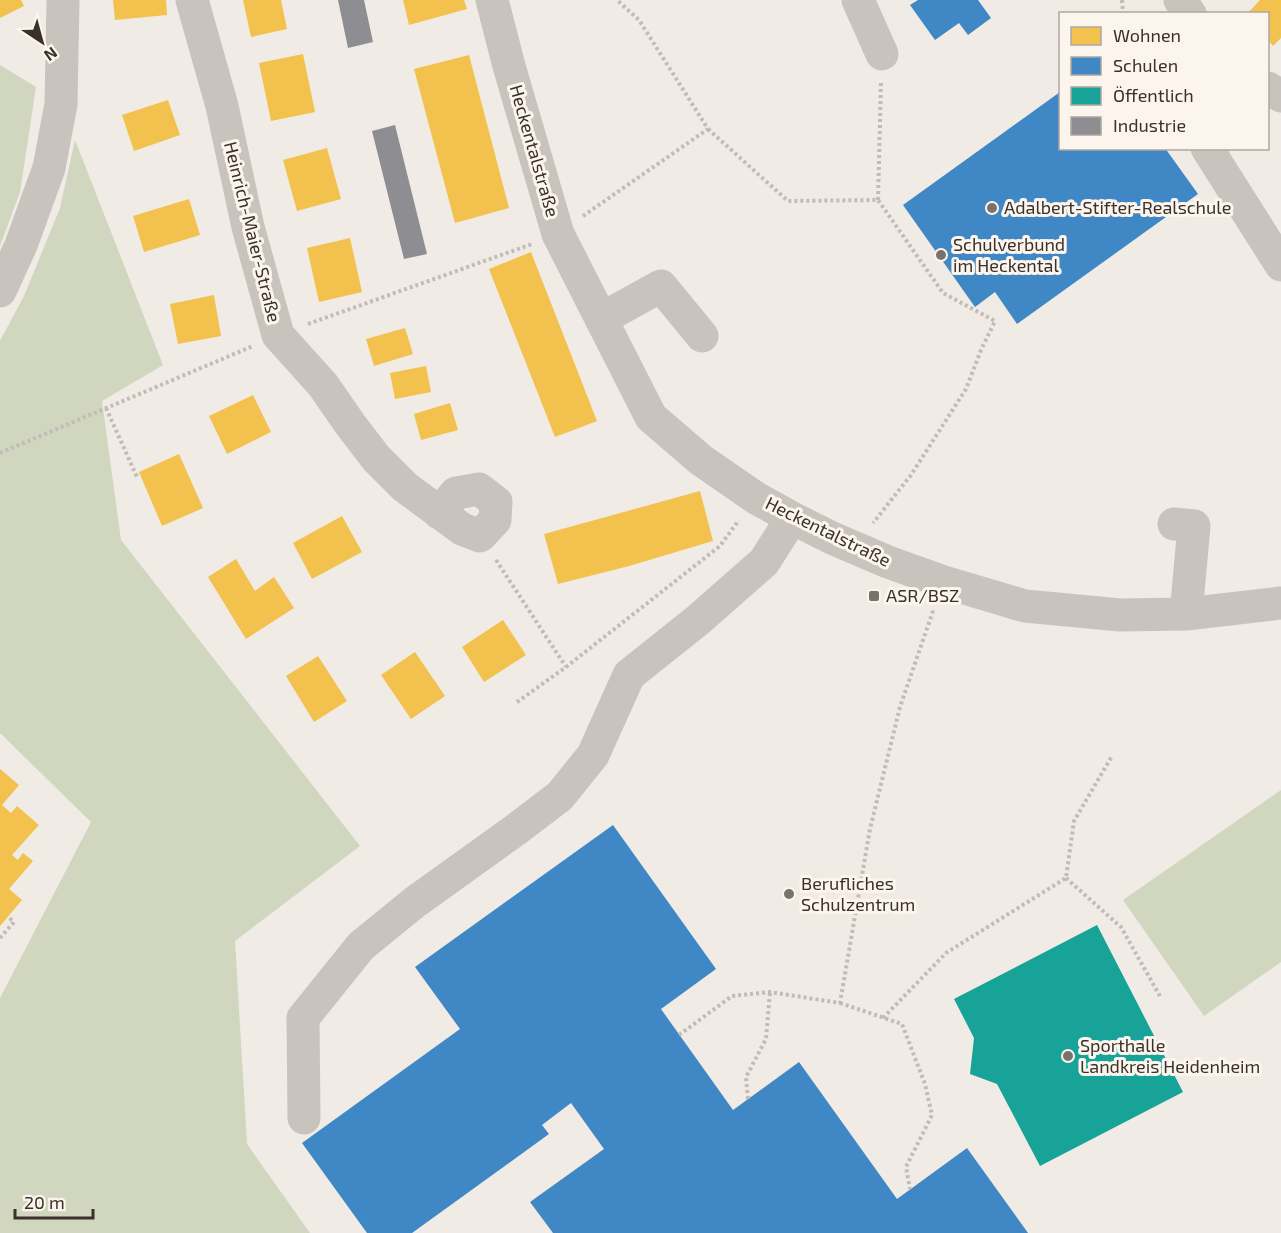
<svg xmlns="http://www.w3.org/2000/svg" width="1281" height="1233" viewBox="0 0 1281 1233" font-family="'Exo 2',sans-serif">
	<rect width="100%" height="100%" fill="#f0ebe5"/>
	<path fill="#d1d6bf" d="M0 65 36 87 20 192 0 246Z
		M75 140 163 365 102 401 121 540 360 846 235 941 247 1144 310 1233H0V998L91 822 0 733V341L24 296 60 208Z
		M1281 790V962L1204 1016 1123 900Z"/>
	<path fill="#f2c14e" d="M0 0H21L24 6 0 18Z
		M113 0H166L167 15 115 20Z
		M243 0H281L287 29 251 37Z
		M403 0H464L467 9 409 25Z
		M1260 0H1281V38L1273 46 1268 40V14H1247Z
		M303 54 315 112 271 121 259 63Z
		M469 55 509 208 455 223 414 69Z
		M168 100 180 135 134 151 122 115Z
		M327 148 341 199 297 211 283 160Z
		M189 199 200 235 144 252 133 216Z
		M350 238 362 292 319 302 307 248Z
		M531 252 597 421 555 437 489 269Z
		M214 295 221 336 178 344 170 304Z
		M405 328 413 354 374 366 366 339Z
		M426 366 431 392 395 399 390 373Z
		M253 395 271 432 227 454 209 416Z
		M450 403 458 430 421 440 414 414Z
		M179 454 203 508 162 526 139 472Z
		M700 491 713 541 629 566 558 584 544 534Z
		M342 516 362 552 312 579 293 543Z
		M236 559 255 591 274 577 294 608 246 639 208 577Z
		M503 620 526 655 484 682 462 647Z
		M415 652 445 696 411 719 381 675Z
		M318 656 347 701 314 722 286 676Z
		M0 769 19 785 2 805 11 813 17 806 39 825 12 855 18 860 23 853 33 861 9 889 22 900 0 926Z"/>
	<path fill="#3f88c5" d="M918 0H978L991 18 968 35 959 23 935 40 910 5Z
		M1060 92V148H1165L1198 194 1017 324 995 292 975 307 903 205Z
		M613 825 716 969 661 1009 733 1110 799 1062 897 1199 967 1148 1028 1233H553L530 1202 604 1149 571 1103 542 1125 549 1134 412 1233H367L302 1143 460 1029 415 967Z"/>
	<path fill="#17a398" d="M1097 925 1183 1092 1040 1166 997 1084 970 1074 974 1038 954 999Z"/>
	<path fill="#8d8d92" d="M338 0H364L373 42 348 48Z
		M395 125 427 254 404 259 372 131Z"/>
	<g fill="none" stroke-linecap="round" stroke-linejoin="round">
		<path stroke="#c2bbb6" stroke-width="4" stroke-dasharray="3 3" stroke-linecap="butt" d="M1122 0 1123 14
			M708 129 788 201 878 200 943 293 995 321 981 350 966 389 911 475 873 523
			M878 200 881 83
			M583 216 708 129 639 20 617 0
			M308 324 532 244
			M106 408 137 477
			M0 453 253 346
			M496 560 566 667
			M517 702 566 667 720 546 739 520
			M1066 878 1121 927 1161 998
			M0 938 14 922 8 917
			M840 1003 902 1024 925 1084 932 1115 906 1167 910 1189
			M883 1018 946 953 1066 878 1074 821 1112 756
			M679 1035 732 996 770 992 840 1003 870 829 900 707 934 608
			M748 1099 746 1077 766 1039 770 992"/>
		<path stroke="#c9c3be" stroke-width="33" d="M192 0 222 106 248 227 278 335 323 385 350 424 376 458 405 487 462 529 480 536 495 520 496 502 479 489 456 493 439 513
			M492 0 509 66 558 234 651 417 701 460 756 498 792 518 832 538 888 562 944 582 1025 606 1120 615 1186 614 1281 603
			M858 0 882 54
			M1180 0 1190 14
			M1268 88 1281 96
			M1207 148 1281 265
			M0 291 21 245 49 168 61 104 63 0
			M601 319 661 286 702 336
			M1174 524 1194 526 1186 614
			M304 1118 303 1018 361 946 415 902 514 831 560 796 593 755 629 675 698 620 764 562 792 518"/>
	</g>
	<g fill="#7a716c" stroke="#fbf5ee" stroke-width="2">
		<circle cx="992" cy="208" r="6"/>
		<circle cx="941" cy="255" r="6"/>
		<rect x="868" y="590" width="12" height="12" rx="3"/>
		<circle cx="789" cy="894" r="6"/>
		<circle cx="1068" cy="1056" r="6"/>
	</g>
	<g text-anchor="middle" stroke-width="6" stroke-linejoin="round" paint-order="stroke">
		<g font-size="18" fill="#3b302b" stroke="#fbf5ee">
			<text transform="translate(534 151) rotate(74)" y="6">Heckentalstraße</text>
			<text transform="translate(252 232) rotate(76)" y="6">Heinrich-Maier-Straße</text>
			<text transform="translate(828 532) rotate(26)" y="6">Heckentalstraße</text>
		</g>
		<g font-size="18" fill="#3b302b" stroke="#fbf5ee" text-anchor="start">
			<text x="1004" y="214">Adalbert-Stifter-Realschule</text>
			<text x="953" y="251">Schulverbund<tspan x="953" dy="21">im Heckental</tspan></text>
			<text x="886" y="602">ASR/BSZ</text>
			<text x="801" y="890">Berufliches<tspan x="801" dy="21">Schulzentrum</tspan></text>
			<text x="1080" y="1052">Sporthalle<tspan x="1080" dy="21">Landkreis Heidenheim</tspan></text>
		</g>
	</g>
	<rect x="1059" y="12" width="210" height="138" fill="#fbf5ee" stroke="#aea6a0" stroke-width="1.5"/>
	<rect x="1071" y="27" width="30" height="18" fill="#f2c14e" stroke="#aea6a0" stroke-width="1.5"/>
	<text x="1113" y="42" font-size="18" fill="#3b302b">Wohnen</text>
	<rect x="1071" y="57" width="30" height="18" fill="#3f88c5" stroke="#aea6a0" stroke-width="1.5"/>
	<text x="1113" y="72" font-size="18" fill="#3b302b">Schulen</text>
	<rect x="1071" y="87" width="30" height="18" fill="#17a398" stroke="#aea6a0" stroke-width="1.5"/>
	<text x="1113" y="102" font-size="18" fill="#3b302b">Öffentlich</text>
	<rect x="1071" y="117" width="30" height="18" fill="#8d8d92" stroke="#aea6a0" stroke-width="1.5"/>
	<text x="1113" y="132" font-size="18" fill="#3b302b">Industrie</text>
	<g transform="translate(42 42) rotate(144)" stroke="#fbf5ee" stroke-width="4.5" paint-order="stroke">
	<path d="M0-4.5L10 22L0 15L-10 22Z" fill="#3b302b"/>
	<text y="-9" font-size="16" font-weight="bold" text-anchor="middle" fill="#3b302b">N</text>
	</g>
	<path d="M15 1209v9h78v-9" fill="none" stroke="#3b302b" stroke-width="3"/>
	<text x="24" y="1209" font-size="18" fill="#3b302b" stroke="#fbf5ee" stroke-width="4.5" paint-order="stroke">20 m</text>
</svg>
